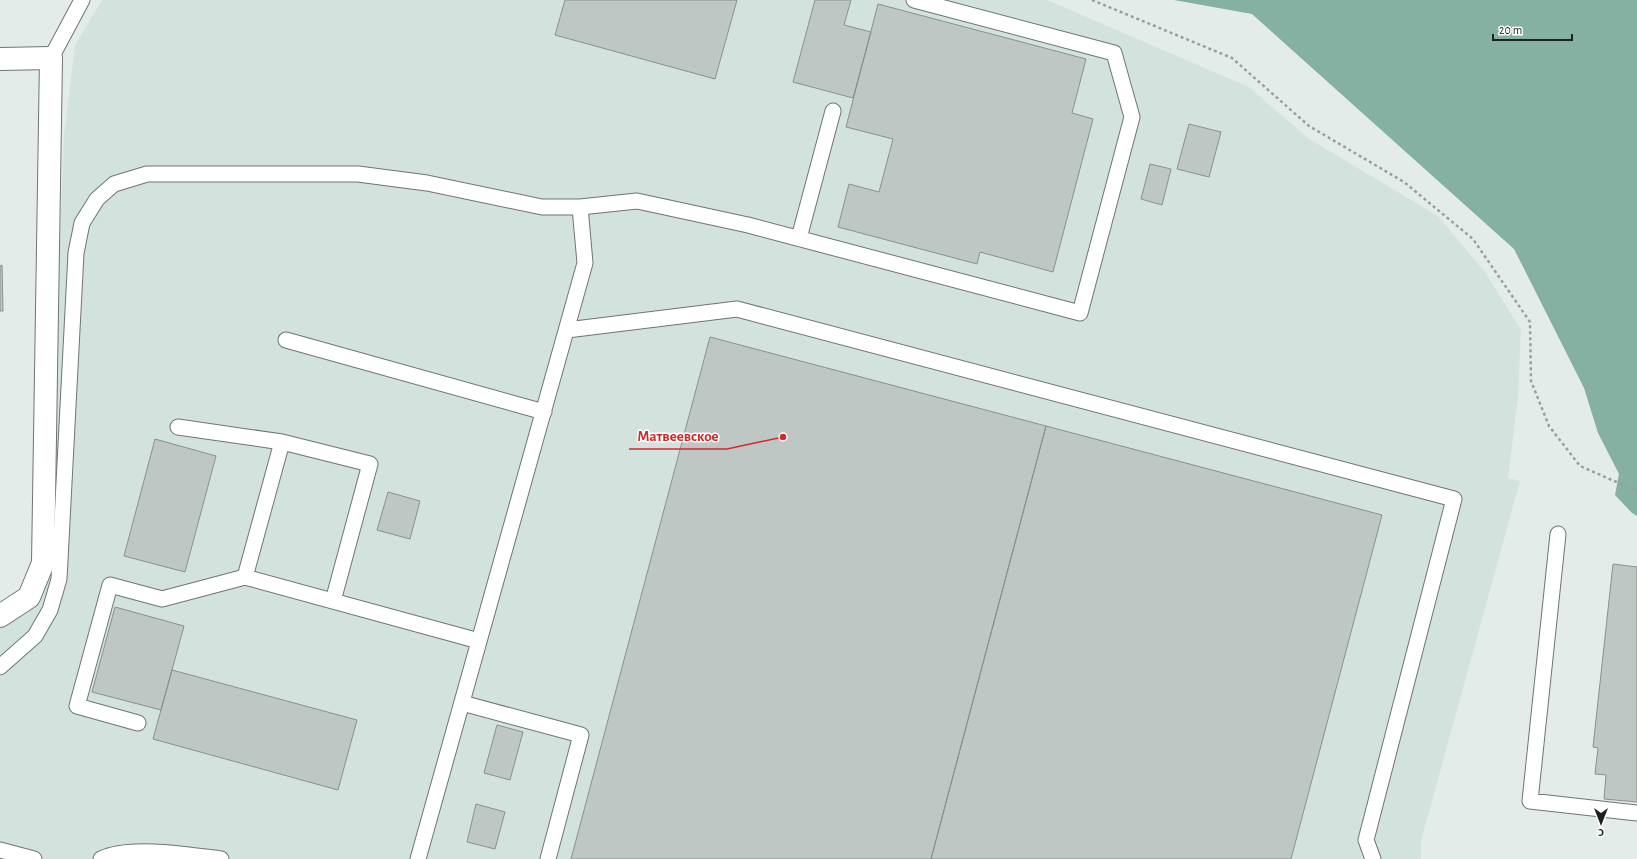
<svg xmlns="http://www.w3.org/2000/svg" width="1637" height="859" viewBox="0 0 1637 859" font-family="'Alegreya Sans',sans-serif">
	<rect width="100%" height="100%" fill="#e4ece9"/>
	<path fill="#d2e3dd" d="M102 0H1047L1249 87 1308 138 1438 216 1485 272 1521 330 1518 397 1508 478 1520 481 1421 841V859H0V624L38 604 47 578 64 136 75 45Z"/>
	<path fill="#85b1a3" d="M1174 0H1637V516L1632 513 1615 495 1619 474 1598 433 1584 388 1514 249 1252 14Z"/>
	<path fill="#bfc7c4" stroke="#89908d" d="M565 0H737L715 79 555 35Z
		M815 0H851L844 25 871 32 853 98 793 82Z
		M878 4 1086 59 1072 113 1093 119 1053 272 980 252 977 264 838 227 849 184 879 192 893 139 846 127Z
		M1189 124 1221 132 1209 177 1177 169Z
		M1150 164 1171 169 1162 205 1141 199Z
		M2 265 3 311H0V266Z
		M710 337 1046 426 931 859H571Z
		M1046 426 1382 515 1291 859H931Z
		M155 439 216 456 185 572 124 556Z
		M388 492 420 501 410 539 377 530Z
		M1613 564 1637 567V802L1604 799 1606 775 1595 774 1598 748 1593 747Z
		M115 607 184 626 161 710 92 692Z
		M172 670 357 720 338 790 153 739Z
		M497 725 523 732 510 780 484 773Z
		M476 804 505 812 495 849 467 842Z"/>
	<g fill="none" stroke-linecap="round" stroke-linejoin="round">
		<g stroke="#6e7572" stroke-width="17">
			<path id="lane" d="M51 58 82 0
				M799 238 833 111
				M567 330 737 309 1454 499 1366 840 1373 859
				M286 340 544 412
				M178 427 282 442 370 464 333 601
				M282 442 245 577 479 641
				M1558 534 1530 801 1637 813
				M0 667 35 636 50 610 59 579 76 253 82 223 97 199 114 184 147 174H358L427 183 542 207H580L637 201 748 225 1080 313 1132 117 1114 53 914 0
				M462 703 581 735 548 859
				M138 723 77 706 110 585 162 599 245 577
				M0 850 34 859
				M101 859C130 845 189 855 221 859
				M418 859 585 263 580 207"/>
		</g>
		<g stroke="#6e7572" stroke-width="24">
			<path id="street" d="M0 59 51 58 43 563 29 597 0 616"/>
		</g>
		<path stroke="#999f9d" stroke-width="2.5" stroke-dasharray="3 3" stroke-linecap="butt" d="M1092 0 1232 58 1309 126 1404 182 1473 239 1530 322 1531 381 1549 426 1580 466 1637 491"/>
		<use href="#lane" stroke="#fff" stroke-width="15"/>
		<use href="#street" stroke="#fff" stroke-width="22"/>
	</g>
	<path fill="none" stroke="#d62828" stroke-width="1.5" d="M783 437L727 449H629"/>
	<circle fill="#d62828" stroke="#fff" stroke-width="1.5" cx="783" cy="437" r="4"/>
	<g font-size="15" text-anchor="middle" font-weight="bold" fill="#d62828" stroke="#fff" stroke-width="3" stroke-linejoin="round" paint-order="stroke">
		<text x="678" y="441">Матвеевское</text>
	</g>
	<g transform="translate(1601 823) rotate(180)" stroke="#ffffff" stroke-width="3" paint-order="stroke">
	<path d="M0-3L7 15L0 10L-7 15Z" fill="#1e2120"/>
	<text y="-6" font-size="11" font-weight="bold" text-anchor="middle" fill="#1e2120">С</text>
	</g>
	<path d="M1493 34v6h79v-6" fill="none" stroke="#1e2120" stroke-width="2"/>
	<text x="1499" y="34" font-size="12" fill="#1e2120" stroke="#ffffff" stroke-width="3" paint-order="stroke">20 m</text>
</svg>
